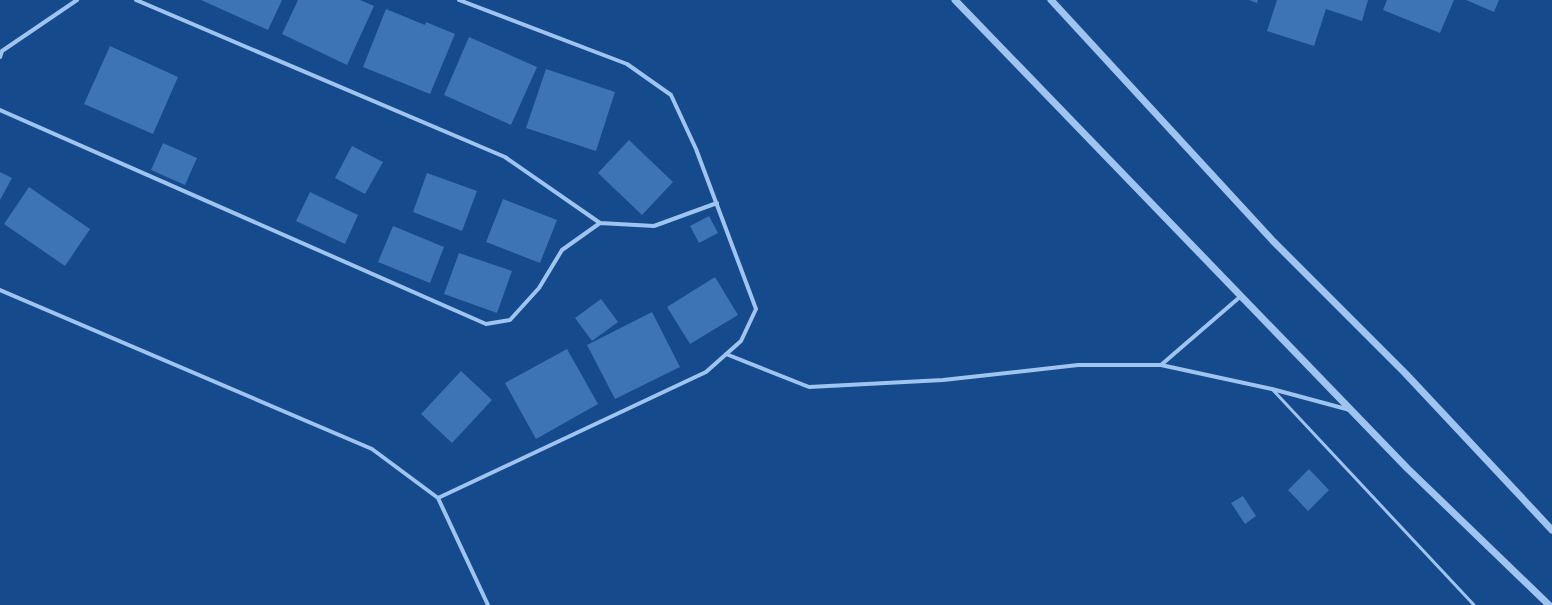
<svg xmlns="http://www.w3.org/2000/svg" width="1552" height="605" viewBox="0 0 1552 605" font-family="'Public Sans',sans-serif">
	<rect width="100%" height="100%" fill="#154a8d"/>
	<path fill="#3d74b6" d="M201 0H282L268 30Z
		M298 0H360L374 6 347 65 282 34Z
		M1249 0H1258L1257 3Z
		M1277 0H1368L1362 21 1326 9 1314 46 1267 31Z
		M1387 0H1454L1440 33 1383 10Z
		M1466 0H1499L1494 12Z
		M386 9 425 25 426 22 455 34 430 94 363 67Z
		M469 37 537 67 511 125 444 95Z
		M110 46 178 77 153 134 84 104Z
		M546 69 615 92 596 151 526 128Z
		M629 140 673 182 642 215 598 173Z
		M163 143 197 158 185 185 151 170Z
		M352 146 383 162 365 194 335 178Z
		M0 172 12 178 0 200Z
		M427 173 477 191 462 231 413 212Z
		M29 187 90 229 65 266 4 224Z
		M310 192 358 215 345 244 296 221Z
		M503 199 557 220 540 263 486 242Z
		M709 216 718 233 699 243 690 226Z
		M393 226 444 247 430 283 378 262Z
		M459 253 512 271 497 313 444 294Z
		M715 277 738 315 690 344 667 307Z
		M601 299 618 322 592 341 575 318Z
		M652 312 680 367 615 399 587 345Z
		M567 349 598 404 536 439 505 383Z
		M461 371 492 400 452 443 421 414Z
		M1309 469 1329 490 1308 511 1288 490Z
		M1243 496 1256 516 1245 524 1231 503Z"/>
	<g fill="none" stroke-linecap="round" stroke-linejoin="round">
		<path stroke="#9fc4f0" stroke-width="3" d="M1272 389 1474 605"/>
		<path stroke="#9fc4f0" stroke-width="4" d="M136 0 505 157 600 223 654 226 717 203
			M0 57 2 51 77 0
			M0 110 486 324 510 320 539 288 562 250 600 223
			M0 290 372 449 438 498 488 605
			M726 354 809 387 943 380 1078 365H1161L1272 389 1350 410
			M1161 365 1241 296
			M438 498 706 372 741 341 756 309 696 149 671 95 627 64 459 0"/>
		<path stroke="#9fc4f0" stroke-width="7" d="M955 0 1407 468 1549 605
			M1051 0 1273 241 1405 373 1552 530"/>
	</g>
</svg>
